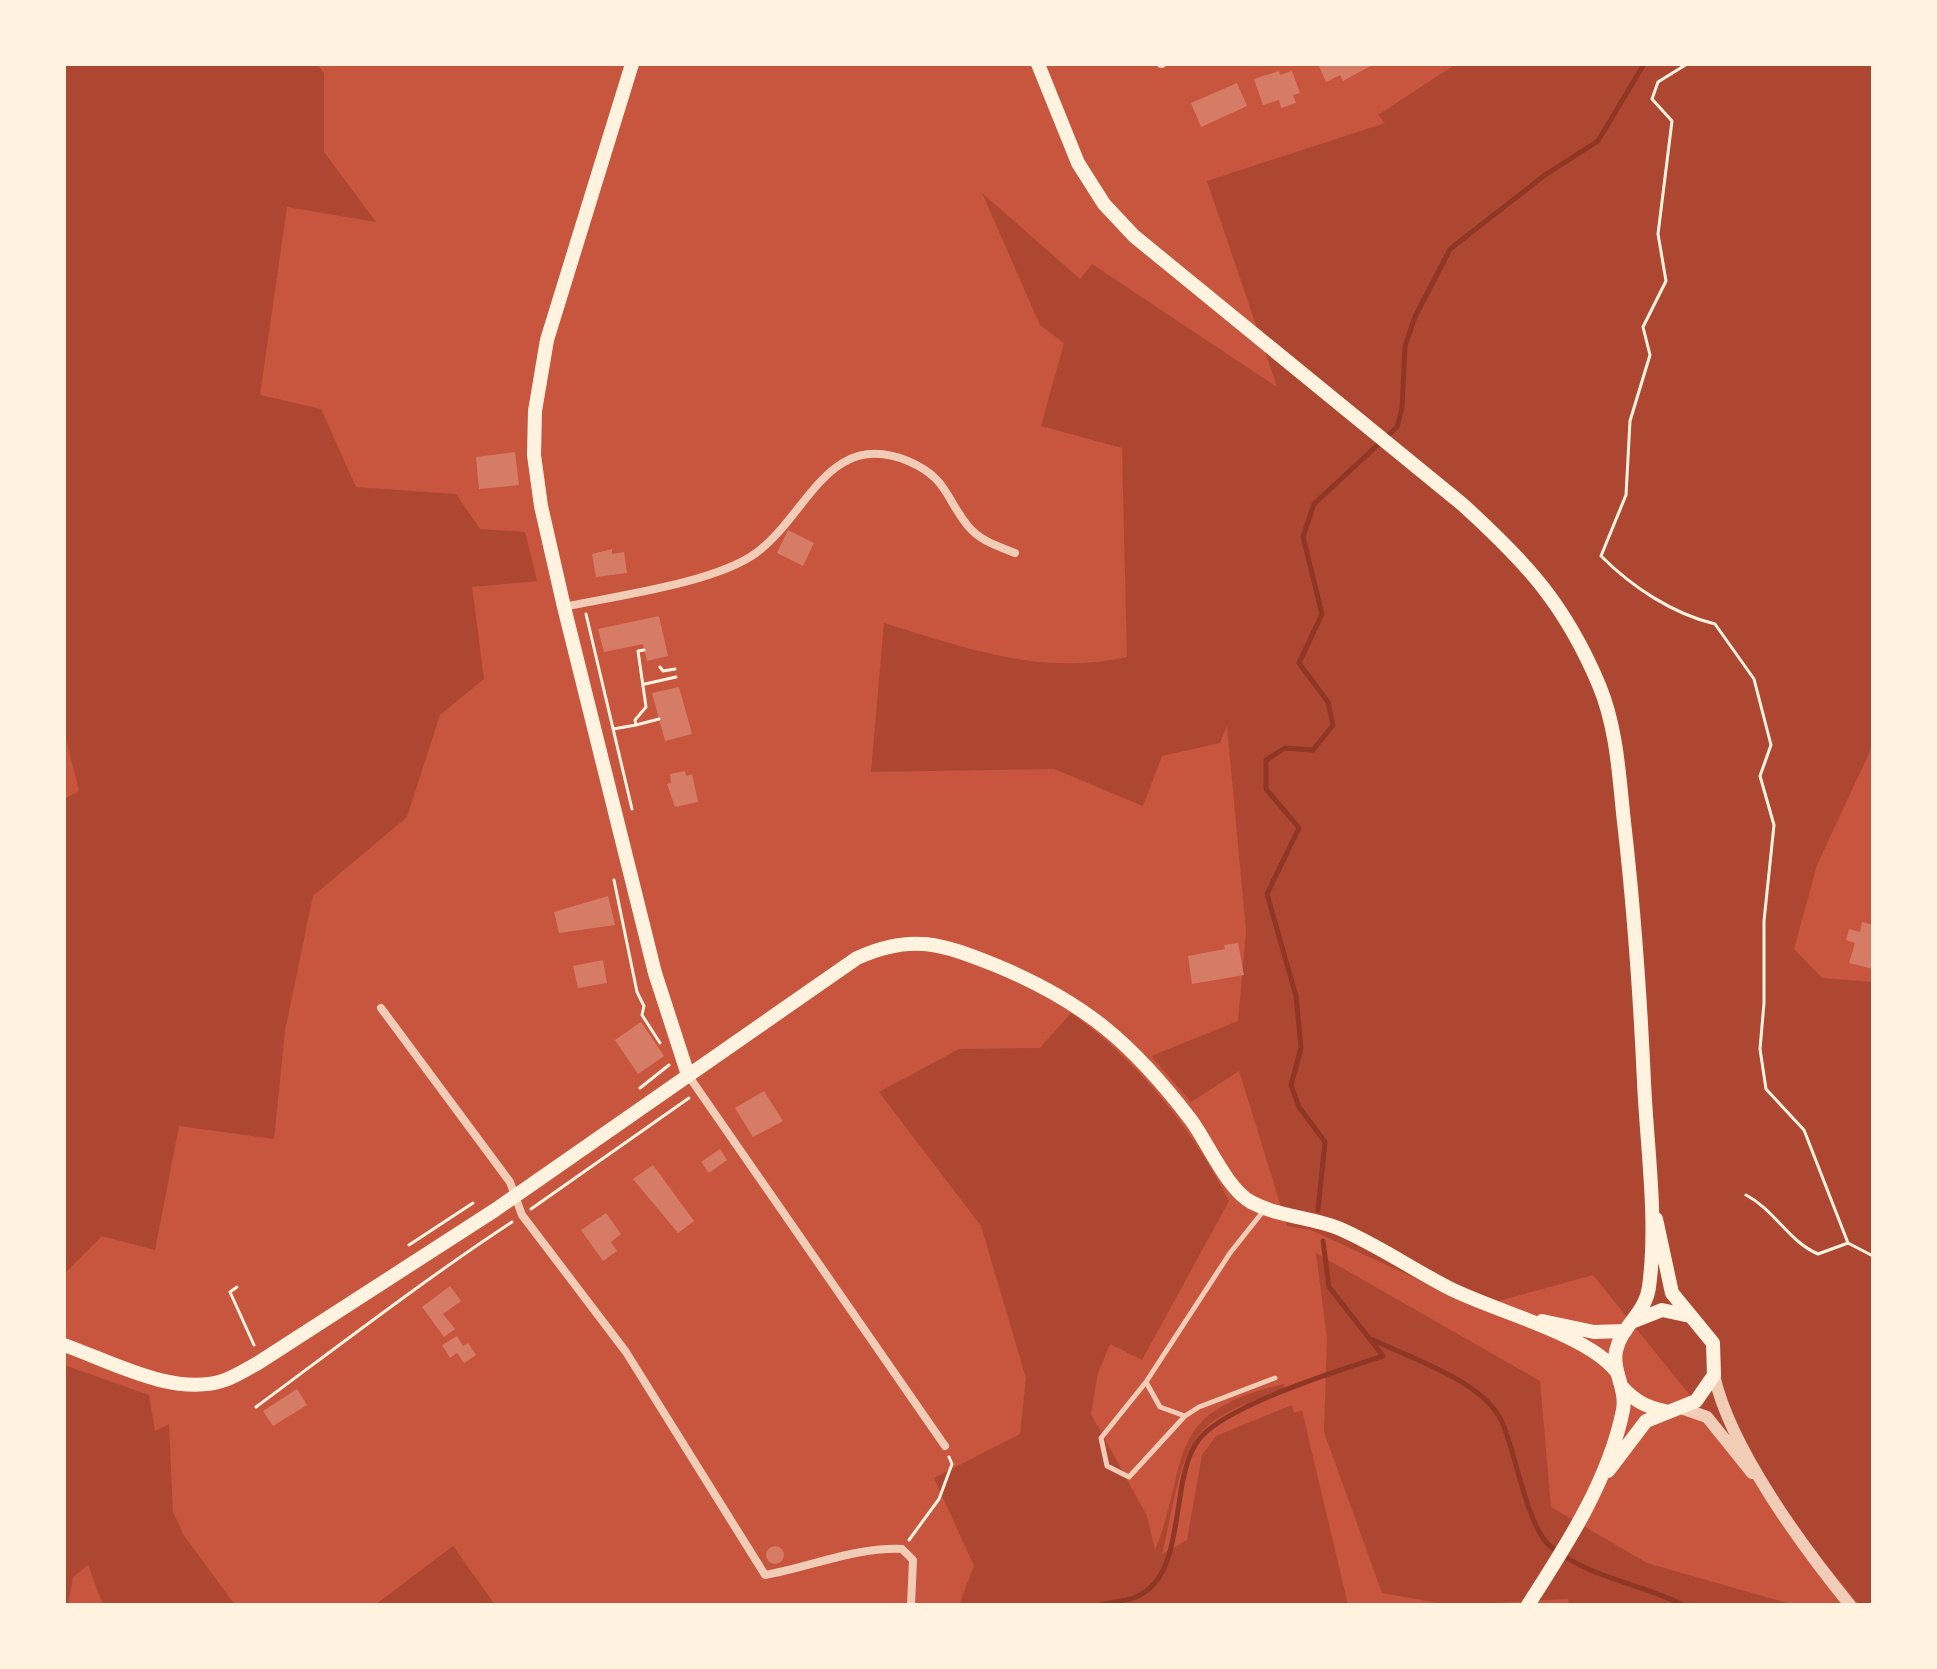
<svg xmlns="http://www.w3.org/2000/svg" width="1937" height="1669" viewBox="0 0 1937 1669" font-family="Raleway,sans-serif">
	<rect width="100%" height="100%" fill="#c8553d"/>
	<path fill="#ae4732" d="M64 64H317L324 73V152L376 222 287 207 260 395 321 409 356 487 456 494 480 529 525 532 537 581 472 587 484 679 440 715 407 817 313 896 285 1031 274 1139 179 1126 155 1250 102 1236 64 1274V799L79 791 64 731Z
		M1456 64H1873V745L1817 865 1794 949 1822 978 1873 982V1605H1859L1593 1275 1477 1307 1311 1230 1287 1226 1239 1071 1191 1102 1151 1056 1238 1021 1246 931 1227 726 1220 743 1162 756 1143 806 1054 769 871 772 884 623C965 648 1042 676 1127 657L1122 448 1041 426 1064 343 1040 325 982 193 1080 279 1092 264 1277 387 1207 181 1385 123 1378 115Z
		M1071 1013C1136 1059 1193 1129 1229 1201L1142 1360 1110 1344 1098 1373 1091 1414 1147 1516 1155 1550C1192 1459 1160 1413 1284 1384L1285 1390C1256 1400 1217 1411 1198 1436 1177 1463 1171 1520 1162 1554L1187 1540 1202 1455 1216 1436 1292 1405 1294 1413 1302 1410 1348 1605H959L974 1566 934 1478 1020 1434 1026 1378 981 1226 879 1092 959 1049 1040 1048Z
		M1316 1253 1540 1381 1551 1507 1647 1563 1794 1605H1569L1568 1599 1450 1605 1382 1593 1324 1432 1327 1338Z
		M64 1365 149 1395 155 1431 169 1424 173 1512 183 1534 235 1605H103L88 1565 73 1577 68 1605H64Z
		M453 1546 495 1605H375Z"/>
	<g fill="none" stroke-linecap="round" stroke-linejoin="round">
		<path stroke="#8f3625" stroke-width="5" d="M1318 1210 1325 1142 1299 1107 1291 1085 1301 1048 1296 996 1267 894 1299 828 1266 789V760L1285 748 1313 750 1333 725 1328 702 1299 663 1322 614 1303 537 1314 504 1397 427 1402 408 1405 346 1415 317 1450 249 1545 175 1598 141 1644 64
			M1371 1339C1410 1358 1484 1381 1502 1422 1515 1450 1527 1527 1550 1546 1592 1580 1639 1582 1683 1605
			M1100 1605C1112 1602 1126 1601 1136 1597 1190 1574 1167 1478 1200 1438 1228 1405 1339 1370 1383 1356L1329 1287 1323 1241"/>
	</g>
	<path fill="#d67c66" d="M1318 64H1374L1343 81 1340 75 1326 82Z
		M1279 71 1280 75 1292 71 1300 93 1293 95 1296 103 1281 108 1279 100 1263 105 1254 79Z
		M1237 83 1247 106 1201 127 1191 103Z
		M515 452 519 485 479 489 476 457Z
		M788 530 814 543 803 566 777 553Z
		M612 549V554L624 552 627 573 596 577 592 554Z
		M659 616 668 656 647 661 643 644 604 652 598 629Z
		M679 687 692 734 665 741 652 693Z
		M685 771 686 776 692 774 698 802 675 807 667 784 671 783 670 774Z
		M608 896 615 925 559 933 554 912Z
		M1862 922 1873 925V969L1849 963 1855 943 1846 940 1849 929 1860 932Z
		M1238 943 1244 975 1192 984 1188 956 1225 949 1224 945Z
		M603 960 607 983 578 988 573 966Z
		M641 1022 664 1056 638 1074 615 1040Z
		M764 1091 783 1121 753 1137 735 1108Z
		M720 1149 727 1160 709 1173 701 1162Z
		M653 1165 694 1221 678 1233 633 1179Z
		M606 1213 621 1234 611 1242 617 1251 603 1261 581 1230Z
		M450 1286 461 1301 443 1314 455 1329 444 1337 422 1307Z
		M457 1336 463 1346 468 1343 476 1355 464 1363 457 1353 450 1358 442 1345Z
		M297 1389 307 1405 273 1426 263 1411Z
		M766 1555a9 9 0 1 1 18 0a9 9 0 1 1-18 0Z"/>
	<g fill="none" stroke-linecap="round" stroke-linejoin="round">
		<path stroke="#fff3e0" stroke-width="3" d="M1687 64 1658 82 1652 99 1672 121 1658 234 1666 281 1643 327 1650 355 1630 421 1626 495 1601 556C1632 587 1673 614 1715 624L1754 679 1771 745 1760 776 1774 825 1764 921V1003L1760 1049 1766 1089 1804 1130 1848 1243 1873 1256
			M586 614 632 809
			M660 667 663 671 675 669
			M645 684 676 677
			M636 725 659 719
			M613 729 636 725 635 720 646 707 638 651 644 650
			M614 880 637 992 644 1006 642 1015 660 1043
			M640 1088 669 1065
			M1746 1195C1775 1210 1788 1241 1818 1254L1848 1243
			M531 1209 689 1098
			M409 1245 473 1203
			M237 1287 230 1292 254 1345
			M256 1407C341 1344 424 1280 512 1222
			M909 1540 939 1499 952 1464 949 1457"/>
		<path stroke="#f1ccb7" stroke-width="5" d="M1265 1209 1230 1253 1146 1382 1160 1407 1185 1416 1199 1407 1275 1378
			M1146 1382 1101 1438 1107 1466 1129 1477 1184 1417"/>
		<path stroke="#f1ccb7" stroke-width="8" d="M1161 64H1162
			M564 607C615 596 715 583 756 553 808 515 828 428 908 461 948 478 945 498 968 526 980 541 998 546 1015 553
			M381 1008 510 1182 522 1215 626 1352 765 1575C811 1567 855 1547 902 1549L913 1560 911 1605
			M688 1075 945 1446"/>
		<path stroke="#f1ccb7" stroke-width="12" d="M1714 1375C1730 1448 1802 1546 1850 1605
			M1681 1408 1707 1417 1752 1473"/>
		<path stroke="#fff3e0" stroke-width="14" d="M632 64 547 340 535 411 534 455 541 506 564 607 655 973 688 1075
			M1542 1321 1594 1332 1625 1331
			M64 1345C110 1361 175 1398 225 1380 236 1376 247 1369 258 1363L495 1210 857 958C912 933 942 944 995 965 1085 1002 1133 1044 1191 1120 1208 1143 1227 1189 1251 1202 1279 1217 1310 1217 1338 1228 1376 1244 1412 1269 1449 1288 1494 1311 1587 1334 1616 1371"/>
		<path stroke="#fff3e0" stroke-width="14" d="M1038 64 1078 163 1104 204 1134 236 1462 504C1526 562 1565 604 1599 685 1617 728 1619 776 1624 822 1634 909 1640 994 1644 1082 1647 1149 1658 1220 1649 1287 1646 1313 1621 1326 1616 1351 1612 1371 1627 1389 1623 1410 1609 1480 1566 1546 1528 1605
			M1634 1321 1662 1310 1690 1316
			M1622 1387C1635 1401 1646 1407 1665 1411
			M1608 1471 1646 1421 1696 1401 1714 1375 1713 1343 1672 1293 1656 1219"/>
	</g>
	<rect width="1937" height="1669" fill="none" stroke="#fff3e0" stroke-width="132"/>
</svg>
